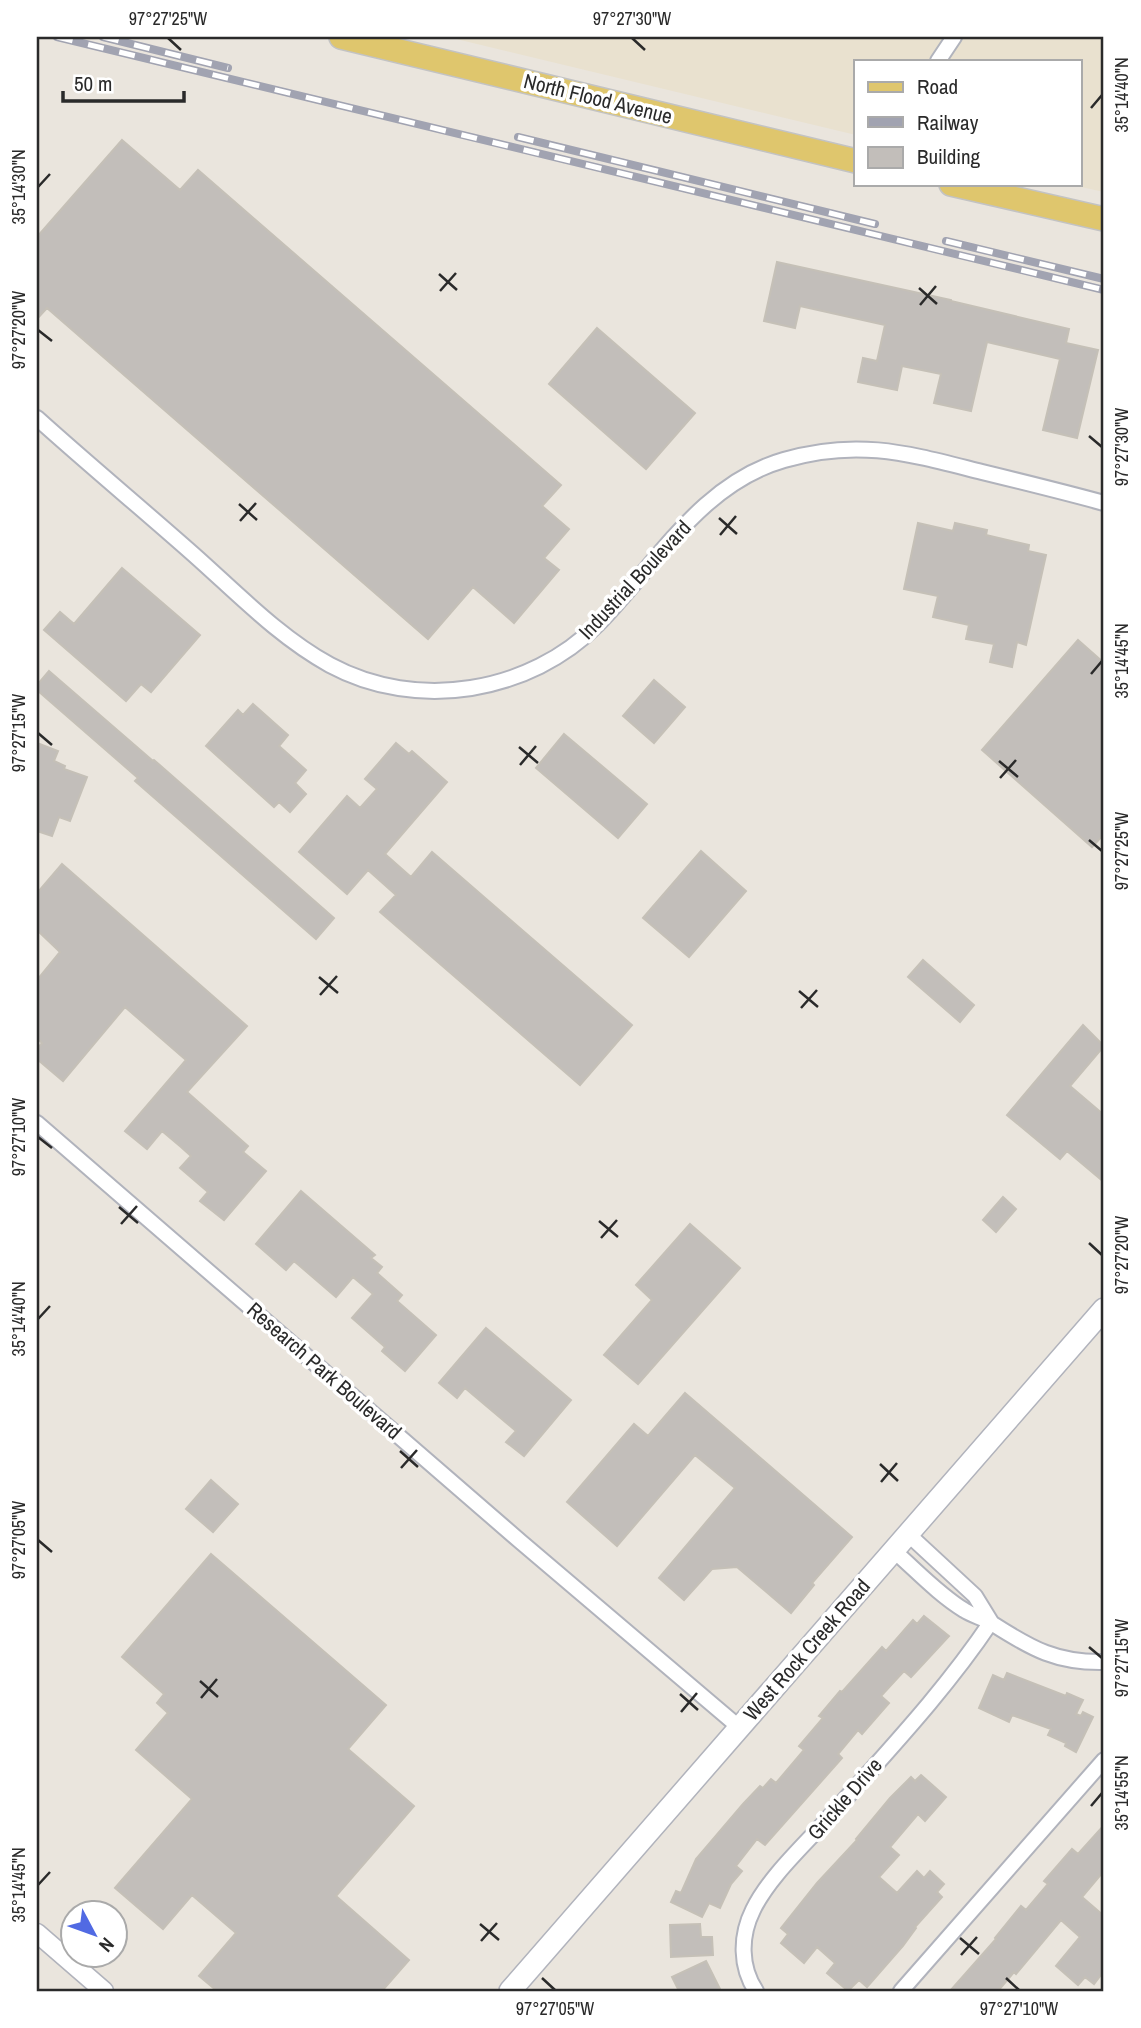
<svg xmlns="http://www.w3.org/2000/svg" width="1141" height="2028" viewBox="0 0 1141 2028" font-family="'Archivo Narrow',sans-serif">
	<rect width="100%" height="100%" fill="#eae5dd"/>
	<path fill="#e9e1cf" d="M448 37H1104V192L1067 184H1080V61H856V135Z"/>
	<path fill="#c2beba" stroke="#c5c0b7" stroke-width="2" d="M122 140 180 190 198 170 561 485 542 506 569 529 544 558 559 570 514 623 473 587 428 639 47 308 37 319V237Z
		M777 262 951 300V301L1069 329 1066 343 1098 350 1077 438 1043 430 1060 359 987 342 971 411 934 403 941 374 902 366 897 390 858 382 863 358 877 361 885 325 800 306 795 328 764 321Z
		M597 328 695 413 646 469 549 384Z
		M918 523 953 531 955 523 987 530 986 535 1029 545 1028 551 1046 555 1026 645 1017 642 1012 667 990 662 994 644 966 639 969 625 933 617 938 596 904 589Z
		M122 568 200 635 151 692 141 684 126 701 44 630 60 612 74 624Z
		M1078 640 1104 663V834L1092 847 982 750Z
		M49 671 153 761 154 760 334 918 316 939 135 781 138 778 37 690V685Z
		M654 680 685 707 654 743 623 716Z
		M253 704 288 735 279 746 306 770 295 783 306 794 290 812 279 802 274 807 206 746 238 710 243 715Z
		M564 734 647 804 618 838 536 768Z
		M37 743 58 751 54 761 65 766 64 769 87 777 70 821 59 817 52 836 37 831Z
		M396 743 409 754 412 751 447 782 385 854 411 877 432 852 632 1025 580 1085 380 912 396 895 368 870 347 894 299 852 347 796 360 808 377 789 365 779Z
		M701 851 746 891 689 957 643 918Z
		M62 864 247 1026 187 1092 248 1146 243 1152 266 1171 224 1220 200 1201 208 1192 180 1168 191 1156 181 1147 162 1131 147 1149 125 1131 186 1060 125 1007 63 1081 37 1059V1049L42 1043 37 1038V980L60 952 37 930V893Z
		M923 960 974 1005 960 1022 908 977Z
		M1083 1025 1104 1046 1070 1086 1104 1115V1182L1067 1151 1060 1159 1007 1115Z
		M301 1191 375 1255 371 1258 382 1267 377 1273 402 1295 397 1301 436 1335 405 1371 382 1351 385 1347 352 1318 373 1294 353 1277 336 1297 294 1261 286 1270 256 1244Z
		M1003 1197 1016 1209 996 1232 983 1220Z
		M690 1224 740 1268 638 1384 604 1355 652 1300 636 1285Z
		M486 1328 571 1400 524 1456 506 1442 516 1431 465 1388 457 1398 439 1383Z
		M685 1393 852 1537 812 1583 814 1585 791 1613 737 1567 712 1569 684 1600 659 1578 735 1488 695 1455 617 1546 567 1502 634 1424 648 1436Z
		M211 1480 238 1504 213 1532 186 1509Z
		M211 1554 386 1705 348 1749 414 1806 336 1896 409 1960 382 1991H217L199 1976 236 1933 192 1895 163 1929 115 1888 192 1799 136 1750 168 1713 157 1703 164 1694 122 1657Z
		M924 1616 949 1636 911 1677 904 1671 881 1696 889 1703 862 1734 858 1730 838 1754 842 1758 765 1845 757 1839 736 1866 742 1871 731 1884 720 1908 709 1903 702 1917 671 1902 676 1891 681 1893 696 1859 743 1804 760 1786 763 1788 771 1779 776 1783 804 1750 799 1746 823 1718 819 1716 840 1691 842 1692 882 1647 886 1651 913 1620 917 1624Z
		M1007 1673 1066 1696 1067 1693 1083 1700 1076 1714 1081 1716 1083 1712 1093 1717 1076 1752 1065 1746 1066 1743 1048 1735 1051 1729 1012 1715 1009 1722 979 1708 993 1675 1004 1680Z
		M921 1775 946 1797 925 1821 918 1814 890 1847 899 1855 879 1877 897 1893 917 1871 924 1878 930 1871 944 1884 937 1892 942 1897 915 1927 916 1928 903 1946 867 1987 859 1980 848 1991 827 1973 835 1963 817 1947 804 1963 781 1943 788 1934 781 1928 817 1883 857 1840 856 1839 890 1798 911 1777 915 1781Z
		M1104 1825V1871L1082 1897 1104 1916V1971L1094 1984 1085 1977 1078 1985 1056 1966 1080 1937 1061 1920 1016 1974 1014 1972 998 1991H950L996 1939 995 1938 1021 1906 1026 1910 1048 1884 1044 1881 1072 1849 1078 1854Z
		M700 1924 701 1937H712L713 1955 671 1957 670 1925Z
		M706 1961 721 1991H679L672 1977Z"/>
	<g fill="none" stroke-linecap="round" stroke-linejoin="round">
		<g stroke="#b1b3bc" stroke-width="18">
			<path id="minor" d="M938 61 954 37
				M37 418C88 464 141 508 193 554 237 593 279 637 330 665 417 712 530 693 598 624 656 565 700 484 784 460 859 438 910 454 982 472 1023 482 1064 492 1104 503
				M37 1123 521 1542 740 1728
				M908 1534 975 1596 991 1622
				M893 1550C916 1570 938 1594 964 1610 973 1616 984 1618 993 1624 1032 1649 1057 1663 1104 1662
				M756 1991C740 1967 740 1936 753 1910 768 1879 800 1849 824 1823 881 1758 942 1695 991 1622
				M901 1991 1104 1760"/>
		</g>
		<g stroke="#b1b3bc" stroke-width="21">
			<path id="tertiary" d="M37 1933 104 1991"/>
		</g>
		<g stroke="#b1b3bc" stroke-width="24">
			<path id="secondary" d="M510 1991 1104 1309"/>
		</g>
		<g stroke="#c3c3c3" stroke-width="26">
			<path id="primary" d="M341 37 856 161
				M951 184 1104 219"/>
		</g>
		<use href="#minor" stroke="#fff" stroke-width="14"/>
		<use href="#tertiary" stroke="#fff" stroke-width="18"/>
		<use href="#secondary" stroke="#fff" stroke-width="21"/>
		<use href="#primary" stroke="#dfc66d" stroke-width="23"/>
		<g stroke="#a1a3b1" stroke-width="8">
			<path id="rail" d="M57 37 1104 290
				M103 37 228 68
				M518 137 875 224
				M946 241 1104 279"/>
		</g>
		<use href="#rail" stroke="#fff" stroke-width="5" stroke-dasharray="16" stroke-linecap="butt"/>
	</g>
	<path fill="none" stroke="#2a2a2a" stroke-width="2.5" d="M168 38 181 50M632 38 645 50M1091 108 1102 95M38 187 50 174M439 274 457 290M919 288 937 304M440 291 456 273M920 305 936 286M38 330 52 341M1089 436 1102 447M239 504 257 520M719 518 737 534M240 521 256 503M720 535 736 516M1091 674 1102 661M38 733 52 745M519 747 538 763M999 761 1018 777M520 765 536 746M1000 778 1016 760M1089 840 1102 851M319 977 338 993M799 991 818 1007M320 995 337 976M801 1008 817 990M38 1137 52 1148M119 1207 138 1223M599 1221 618 1237M121 1224 137 1206M601 1238 617 1220M1089 1243 1102 1255M38 1319 50 1306M400 1451 418 1467M880 1464 898 1481M401 1468 417 1450M881 1482 897 1463M38 1540 52 1552M1089 1647 1102 1658M200 1681 218 1697M680 1694 698 1710M201 1698 217 1679M681 1712 697 1693M1091 1806 1102 1793M38 1885 50 1872M480 1924 499 1940M960 1938 979 1954M481 1941 497 1923M961 1955 977 1937M542 1978 555 1990M1006 1978 1019 1990"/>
	<g text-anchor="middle" stroke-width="7" stroke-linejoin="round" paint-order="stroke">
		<g font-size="21" fill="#2a2a2a" stroke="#fff">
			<text transform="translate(598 99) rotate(14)" y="7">North Flood Avenue</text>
			<text transform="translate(635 580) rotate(-47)" y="7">Industrial Boulevard</text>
			<text transform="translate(324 1371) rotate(41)" y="7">Research Park Boulevard</text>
			<text transform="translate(807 1650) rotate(-49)" y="7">West Rock Creek Road</text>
			<text transform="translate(845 1799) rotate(-49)" y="7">Grickle Drive</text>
		</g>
	</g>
	<rect width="1141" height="2028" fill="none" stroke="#ffffff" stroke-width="77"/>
	<rect x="854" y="60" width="228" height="126" fill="#ffffff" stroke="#aaaaaa" stroke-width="2"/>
	<rect x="868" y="82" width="35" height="10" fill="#dfc66d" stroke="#aaaaaa" stroke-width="2"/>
	<text x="917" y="94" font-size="21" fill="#2a2a2a">Road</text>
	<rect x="868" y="117" width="35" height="10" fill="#a1a3b1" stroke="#aaaaaa" stroke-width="2"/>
	<text x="917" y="130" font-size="21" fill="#2a2a2a">Railway</text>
	<rect x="868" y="147" width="35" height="21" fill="#c2beba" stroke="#aaaaaa" stroke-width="2"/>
	<text x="917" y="164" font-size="21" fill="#2a2a2a">Building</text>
	<g transform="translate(94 1934) rotate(131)"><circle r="33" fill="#ffffff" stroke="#aaaaaa" stroke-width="2"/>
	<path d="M0-5L12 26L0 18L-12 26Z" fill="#516ae3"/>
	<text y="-10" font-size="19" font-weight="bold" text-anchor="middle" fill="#2a2a2a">N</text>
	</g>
	<path d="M63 91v10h121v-10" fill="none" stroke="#2a2a2a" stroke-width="3.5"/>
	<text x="74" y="91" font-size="21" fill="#2a2a2a" stroke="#ffffff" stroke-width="5" paint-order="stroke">50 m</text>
	<rect x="38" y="38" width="1064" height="1952" fill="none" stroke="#2a2a2a" stroke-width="2.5"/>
	<g font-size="18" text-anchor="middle" fill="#2a2a2a">
		<text x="168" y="25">97°27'25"W</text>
		<text x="632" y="25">97°27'30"W</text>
		<text transform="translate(1122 95) rotate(-90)" y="6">35°14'40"N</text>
		<text transform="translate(19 187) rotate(-90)" y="6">35°14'30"N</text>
		<text transform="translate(19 330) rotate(-90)" y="6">97°27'20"W</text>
		<text transform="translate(1122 447) rotate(-90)" y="6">97°27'30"W</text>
		<text transform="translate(1122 661) rotate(-90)" y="6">35°14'45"N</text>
		<text transform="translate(19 733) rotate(-90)" y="6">97°27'15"W</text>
		<text transform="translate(1122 851) rotate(-90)" y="6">97°27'25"W</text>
		<text transform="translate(19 1137) rotate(-90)" y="6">97°27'10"W</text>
		<text transform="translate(1122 1255) rotate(-90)" y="6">97°27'20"W</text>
		<text transform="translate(19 1319) rotate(-90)" y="6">35°14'40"N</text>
		<text transform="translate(19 1540) rotate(-90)" y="6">97°27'05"W</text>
		<text transform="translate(1122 1658) rotate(-90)" y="6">97°27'15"W</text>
		<text transform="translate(1122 1793) rotate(-90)" y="6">35°14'55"N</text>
		<text transform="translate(19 1885) rotate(-90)" y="6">35°14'45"N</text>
		<text x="555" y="2015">97°27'05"W</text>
		<text x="1019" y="2015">97°27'10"W</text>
	</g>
</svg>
